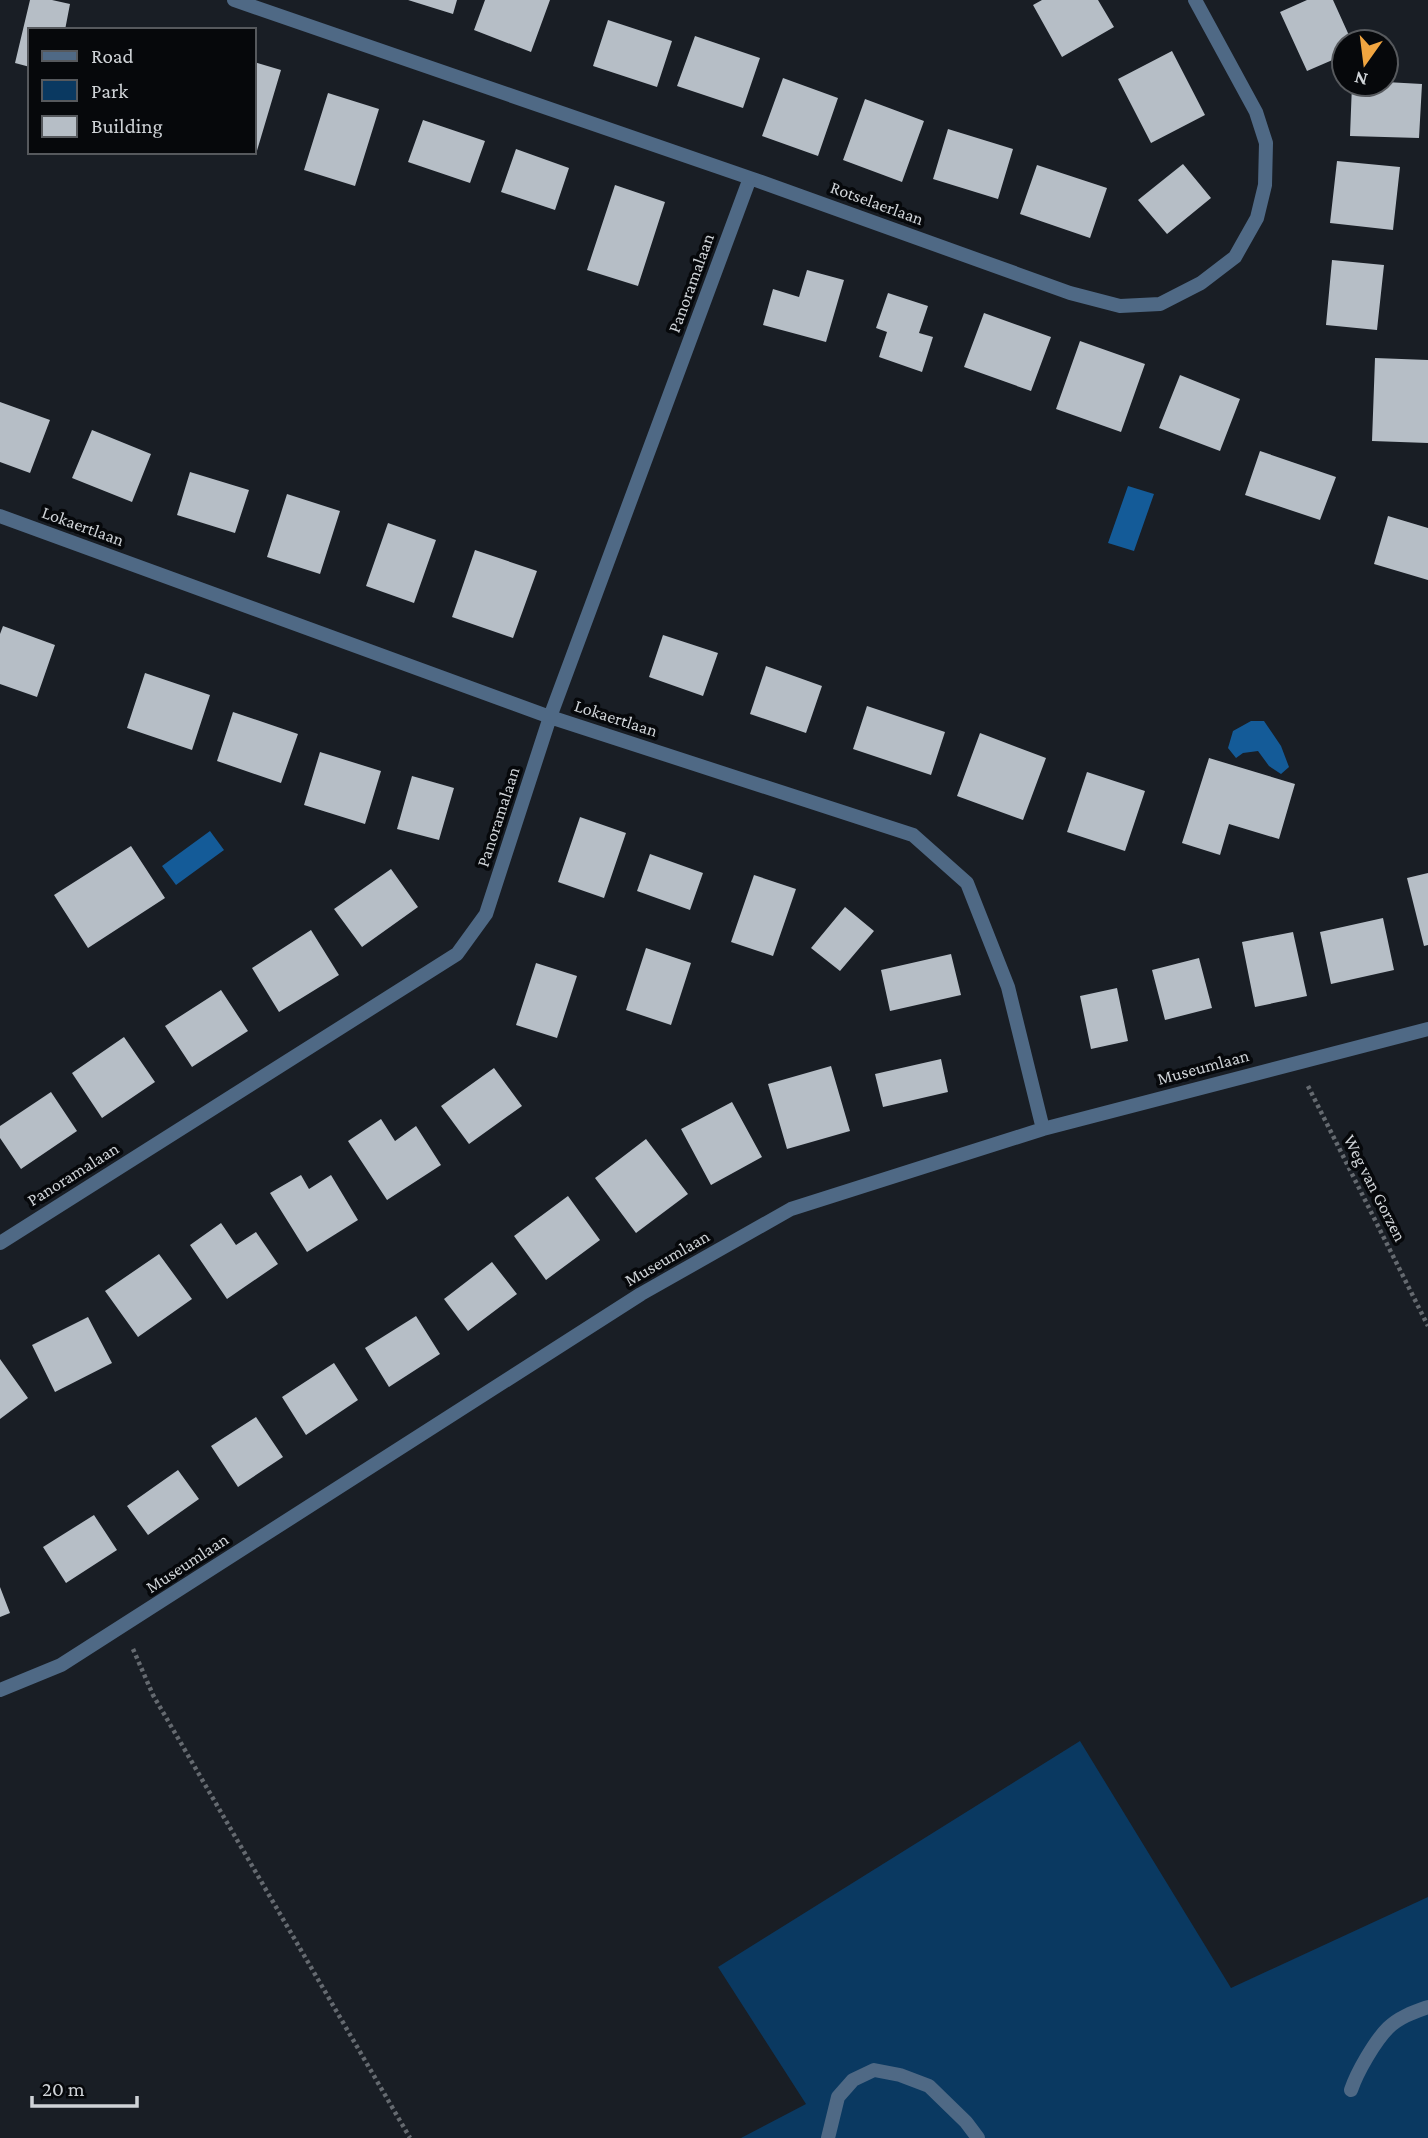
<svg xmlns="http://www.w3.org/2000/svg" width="1428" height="2138" viewBox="0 0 1428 2138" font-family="'Crimson Pro',serif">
	<rect width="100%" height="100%" fill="#191e25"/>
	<path fill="#0a3961" d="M1080 1741 1231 1988 1428 1897V2138H741L806 2104 718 1967Z"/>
	<path fill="#145b98" d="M1128 486 1154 494 1134 551 1108 543Z
		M1251 721H1264L1281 746 1289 767 1281 774 1269 766 1258 751 1243 753 1236 758 1228 748 1233 731Z
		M210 831 224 850 176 885 162 866Z"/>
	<path fill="#b6bec6" d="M30 0H52L70 4 65 30H30V67L15 63Z
		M408 0H457L453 14Z
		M485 0H550L531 52 474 30Z
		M1042 0H1098L1114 27 1062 57 1033 5Z
		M1307 0H1333L1352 42H1344V55L1307 71 1280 12Z
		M608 20 672 41 657 87 593 66Z
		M695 36 760 58 743 108 677 86Z
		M1172 51 1205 115 1151 143 1118 79Z
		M254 62 281 70 256 154 254 153Z
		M783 78 838 98 818 156 762 136Z
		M1386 82 1422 84 1419 138 1350 136 1352 84Z
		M328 93 379 109 355 186 304 170Z
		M865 99 924 121 902 182 843 160Z
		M423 120 485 141 470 183 408 162Z
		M948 129 1013 149 998 199 933 179Z
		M516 149 569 168 555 210 501 192Z
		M1337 161 1400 167 1393 230 1330 223Z
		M1183 164 1211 198 1167 234 1138 200Z
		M1037 165 1107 188 1090 238 1020 214Z
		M615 185 665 202 638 286 587 270Z
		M1332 260 1384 265 1377 330 1326 325Z
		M807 270 844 280 826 342 763 325 773 289 799 297Z
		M888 293 928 306 919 333 933 337 922 372 879 357 887 332 876 328Z
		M984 313 1051 337 1031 391 964 367Z
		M1080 341 1145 364 1121 432 1056 409Z
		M1375 358 1428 360V443L1372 441Z
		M1180 375 1240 399 1220 451 1159 428Z
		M0 402 50 420 30 473 0 462Z
		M92 430 151 454 132 502 72 478Z
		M1260 451 1336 477 1320 520 1245 495Z
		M190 472 249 490 235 533 177 515Z
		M287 494 340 511 320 574 267 557Z
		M1388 516 1428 528V580L1374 564Z
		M388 523 436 540 414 603 366 586Z
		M475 550 537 571 513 638 452 617Z
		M3 626 55 645 37 697 0 684V634Z
		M663 635 718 653 703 696 649 677Z
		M766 666 822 686 806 733 750 714Z
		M145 673 210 695 192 750 127 728Z
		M867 706 945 732 931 775 853 749Z
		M233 712 298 734 281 783 217 761Z
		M980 733 1046 758 1023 820 957 796Z
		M320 752 381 771 365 824 304 805Z
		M1209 758 1295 784 1279 839 1229 824 1220 855 1182 843Z
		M1087 772 1145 791 1125 851 1067 832Z
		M412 776 454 788 439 840 397 829Z
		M580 817 626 833 604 898 558 882Z
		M131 846 165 898 88 948 54 895Z
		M650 854 703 873 690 910 637 891Z
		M391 869 418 907 362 947 334 909Z
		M1428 873V945L1424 946 1407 878Z
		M754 875 796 889 773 956 731 942Z
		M845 907 874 931 840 971 811 948Z
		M1383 918 1394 970 1331 984 1320 932Z
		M311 930 339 975 279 1012 252 968Z
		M1293 932 1307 996 1255 1007 1242 942Z
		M646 948 691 963 671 1025 626 1010Z
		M951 954 961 995 890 1011 881 970Z
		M1199 958 1212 1008 1165 1020 1152 970Z
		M536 963 577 976 557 1038 516 1025Z
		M1117 988 1128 1041 1091 1049 1080 996Z
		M221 990 248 1031 192 1067 165 1026Z
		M124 1037 155 1082 102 1118 72 1073Z
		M941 1059 948 1092 883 1107 875 1074Z
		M831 1066 850 1131 787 1149 768 1084Z
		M494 1068 522 1106 469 1144 441 1106Z
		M51 1092 77 1131 21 1169 0 1138V1126Z
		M732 1102 762 1157 711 1185 681 1129Z
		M381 1119 395 1141 416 1126 441 1165 387 1200 348 1141Z
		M646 1139 688 1194 636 1233 595 1178Z
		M301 1175 309 1189 331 1175 358 1220 307 1252 270 1193Z
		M568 1196 600 1240 546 1280 514 1236Z
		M221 1223 236 1245 256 1232 278 1264 227 1299 190 1245Z
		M159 1254 192 1299 138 1337 105 1291Z
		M492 1262 517 1294 468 1331 444 1299Z
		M416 1316 440 1354 389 1387 365 1348Z
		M88 1317 112 1363 55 1392 32 1345Z
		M0 1359 28 1398 0 1419Z
		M334 1363 358 1400 306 1435 282 1397Z
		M256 1417 283 1457 238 1487 211 1446Z
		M178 1470 199 1499 148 1535 127 1506Z
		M94 1515 117 1550 66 1583 43 1547Z
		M0 1587 10 1613 0 1617Z"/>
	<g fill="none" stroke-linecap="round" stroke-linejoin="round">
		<path stroke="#656a70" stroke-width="4.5" stroke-dasharray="3.5 3.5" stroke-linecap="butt" d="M1308 1086 1428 1326
			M133 1649 153 1695 410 2138"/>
		<path stroke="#4f6985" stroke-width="14" d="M1351 2090C1357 2072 1375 2041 1388 2028 1399 2017 1414 2012 1428 2007
			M828 2138 838 2097 853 2080 874 2070 900 2075 929 2086 966 2122 978 2138"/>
		<path stroke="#4f6985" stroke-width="14" d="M234 0 750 178 1070 293 1120 306 1160 304 1201 283 1235 257 1257 218 1265 185 1266 143 1256 112 1195 0
			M0 516 550 717 913 835 967 883 1008 987 1043 1129
			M0 1243 457 954 486 914 550 717 750 178
			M0 1690 61 1665 641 1294 791 1209 1043 1129 1428 1029"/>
	</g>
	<g text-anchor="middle" stroke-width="7" stroke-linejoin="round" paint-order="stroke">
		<g font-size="18" fill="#cfd3d7" stroke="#06080b">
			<text transform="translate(877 203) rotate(20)" y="6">Rotselaerlaan</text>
			<text transform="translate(691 283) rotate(-70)" y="6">Panoramalaan</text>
			<text transform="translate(83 526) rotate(20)" y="6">Lokaertlaan</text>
			<text transform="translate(616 718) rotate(18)" y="6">Lokaertlaan</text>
			<text transform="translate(498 817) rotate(-72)" y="6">Panoramalaan</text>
			<text transform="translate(1203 1067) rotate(-15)" y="6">Museumlaan</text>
			<text transform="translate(73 1174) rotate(-32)" y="6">Panoramalaan</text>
			<text transform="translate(1375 1188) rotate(63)" y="6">Weg van Gorzen</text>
			<text transform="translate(667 1258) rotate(-30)" y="6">Museumlaan</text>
			<text transform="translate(187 1563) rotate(-33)" y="6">Museumlaan</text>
		</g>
	</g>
	<rect x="28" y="28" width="228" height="126" fill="#06080b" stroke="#56595d" stroke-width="2"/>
	<rect x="42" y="51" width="35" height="10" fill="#4f6985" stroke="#56595d" stroke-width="2"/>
	<text x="91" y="63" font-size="21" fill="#cfd3d7">Road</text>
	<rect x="42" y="80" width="35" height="21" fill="#0a3961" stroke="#56595d" stroke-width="2"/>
	<text x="91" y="98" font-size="21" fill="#cfd3d7">Park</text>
	<rect x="42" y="116" width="35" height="21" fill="#b6bec6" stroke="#56595d" stroke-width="2"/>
	<text x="91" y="133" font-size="21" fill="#cfd3d7">Building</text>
	<g transform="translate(1365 63) rotate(194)"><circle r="33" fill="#06080b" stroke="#56595d" stroke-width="2"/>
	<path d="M0-5L12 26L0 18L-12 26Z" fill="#f1a540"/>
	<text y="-10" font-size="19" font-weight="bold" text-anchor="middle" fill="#cfd3d7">N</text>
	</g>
	<path d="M32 2096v10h105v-10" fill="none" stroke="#cfd3d7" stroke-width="3.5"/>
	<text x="42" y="2096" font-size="21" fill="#cfd3d7" stroke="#06080b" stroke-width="5" paint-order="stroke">20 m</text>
</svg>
